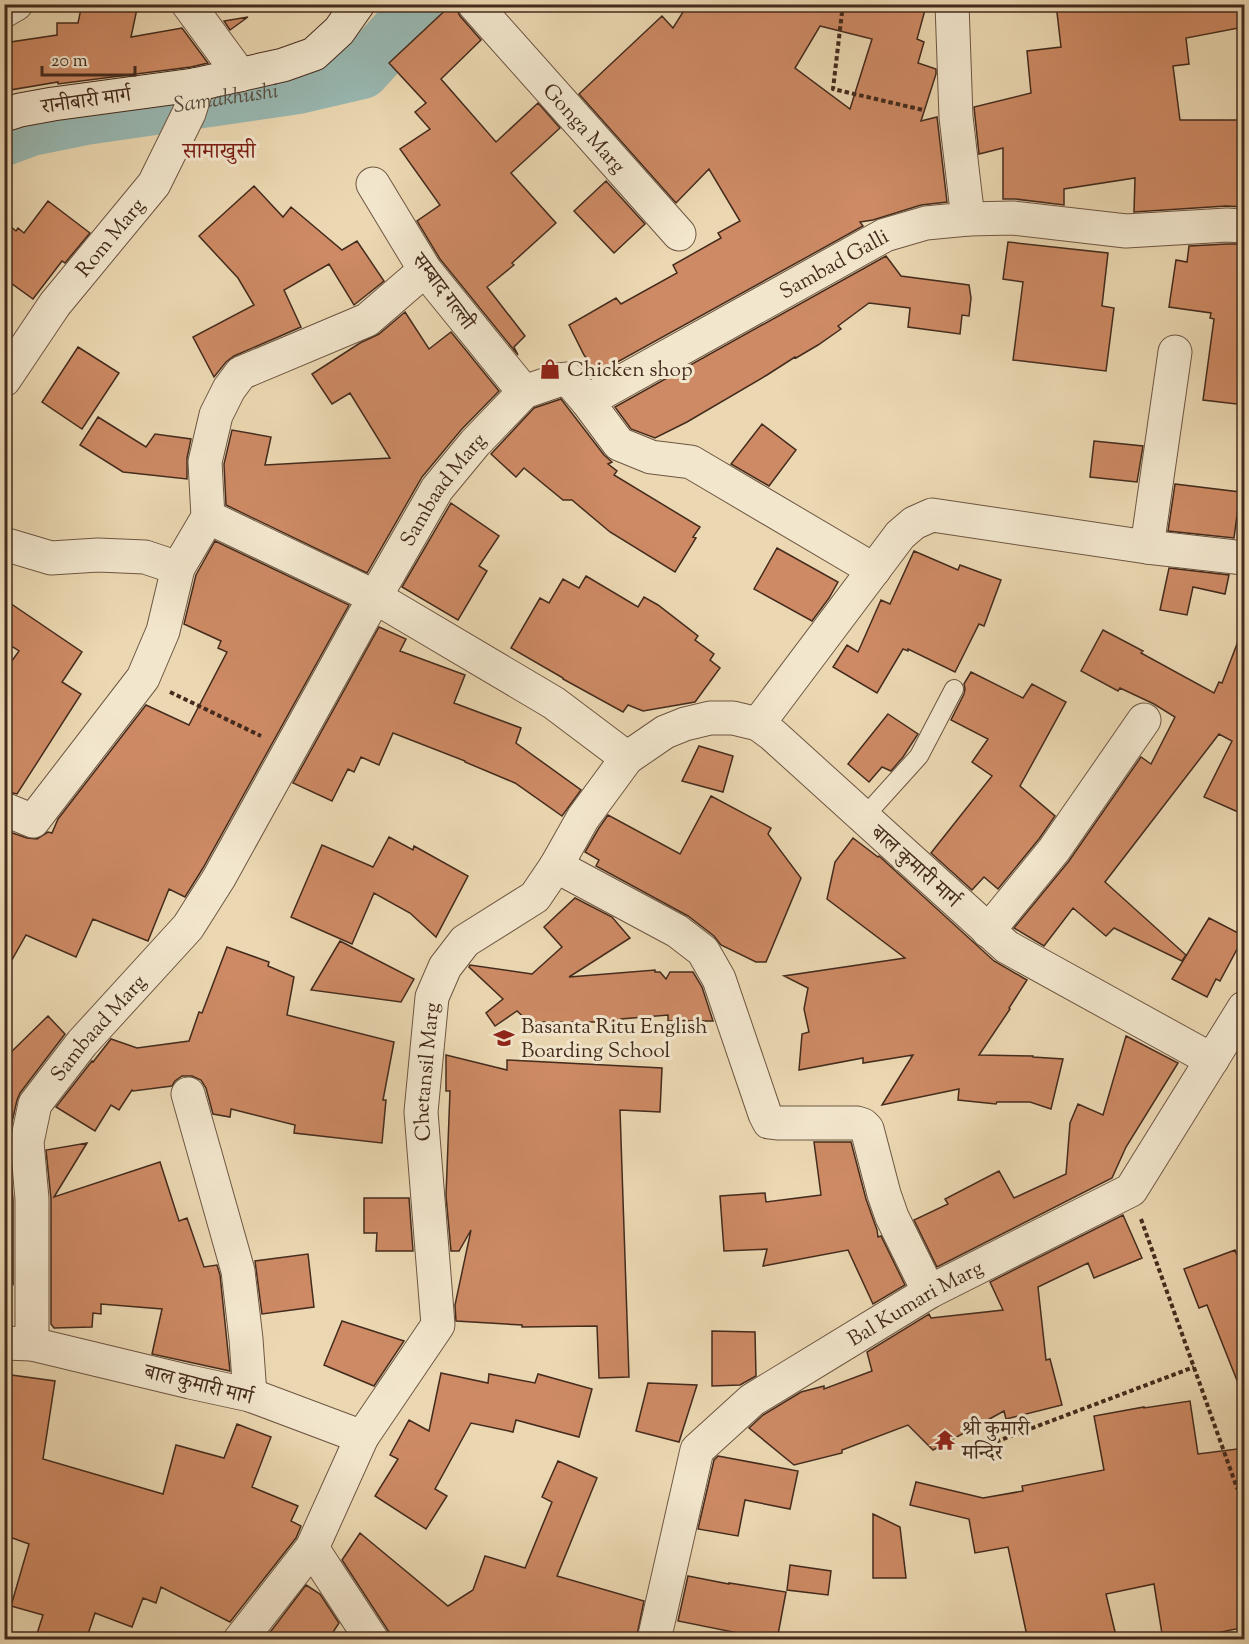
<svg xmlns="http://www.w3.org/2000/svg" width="1249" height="1644" viewBox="0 0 1249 1644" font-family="'Sorts Mill Goudy','Noto Serif Devanagari',serif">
	<rect width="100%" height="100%" fill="#ebd8b2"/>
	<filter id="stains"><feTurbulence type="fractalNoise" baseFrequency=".00333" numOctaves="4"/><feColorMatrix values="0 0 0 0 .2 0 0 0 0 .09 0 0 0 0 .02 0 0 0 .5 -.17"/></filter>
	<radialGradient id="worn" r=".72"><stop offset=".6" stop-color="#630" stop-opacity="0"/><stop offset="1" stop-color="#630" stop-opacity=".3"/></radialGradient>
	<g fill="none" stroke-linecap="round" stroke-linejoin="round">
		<path stroke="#99b9b3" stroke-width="56" id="s1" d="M4 138 31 128 85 117 298 86 362 71 413 15 420 4"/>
	</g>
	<path fill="#cd8a64" stroke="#442b1d" stroke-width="1.5" fill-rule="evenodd" d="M82 4H138L131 37 182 28 208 63 191 67 58 84V82L4 91V43L57 35V23H78Z
		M452 4H456V8L460 16 481 40 441 79 496 142 538 103 560 128 511 173 556 223 512 263 514 265 487 287 525 336 514 347 518 355 440 259 417 221 440 205 400 149 430 129 415 112 426 103 389 63Z
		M688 4H908L925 10 917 39 924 42 918 63 936 69V74L921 121 937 117 947 202 921 205 873 220 860 222 863 226 594 375 587 361 588 360 584 355 569 325 616 298 621 304 677 273 673 265 721 238 718 233 740 221 709 169 676 203 579 94 662 16 673 28ZM820 26 872 39 850 109 795 68Z
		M1056 4H1240L1244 27 1186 38 1189 64 1173 66 1180 120H1245V207L1226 206 1134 212 1135 178 1064 189V205L1015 199H1003V148L979 154 974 107 1031 93 1027 51 1061 47Z
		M248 17 230 30 224 21Z
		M606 181 645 224 614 253 574 211Z
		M254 186 283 217 291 207 342 250 357 241 384 281 354 305 329 264 284 290 301 327 234 356 226 362 214 377 193 337 254 305 238 278 199 236Z
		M48 201 90 233 65 263 62 261 33 299 4 278V221L16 231 18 228 24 233Z
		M1008 242 1108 253 1102 306 1114 308 1106 371 1013 360 1023 282 1003 279Z
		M1227 244H1245V405L1203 400 1214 319 1210 318 1211 313 1169 307 1176 260 1187 262 1189 246Z
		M886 256 901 276 969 285 971 298 969 316 962 315 960 334 908 327 910 308 869 303 838 326 841 329 818 345 796 358 795 357 767 375 687 422 655 438 631 429 615 407Z
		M405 312 429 349 451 332 499 391 461 430 422 477 367 573 226 505 224 464 232 430 271 437 265 465 390 458 350 393 332 404 312 374 360 343 379 334Z
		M78 347 119 373 82 429 42 402Z
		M561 399 604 455 612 462 608 464 617 471 614 475 700 527 693 537 696 538 675 572 610 532 572 500H563L524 468 516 477 491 454 534 408Z
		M98 417 146 447 155 434 191 439 187 458V479L123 472 80 445Z
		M762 424 796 450 769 486 731 464Z
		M1094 441 1143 446 1137 482 1090 477Z
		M1175 484 1240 492 1234 538 1168 531Z
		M451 503 499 536 479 566 487 571 458 620 402 587Z
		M215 541 349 605 203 868 185 897 169 889 148 941 93 919 76 957 26 935 4 974V830L27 838 37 839 48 832 52 833 58 819 146 705 189 725 227 652 218 648 221 641 184 624 196 575Z
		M777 548 838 582 829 598 812 621 754 589Z
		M914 551 958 570 960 565 1001 580 984 626 979 624 955 672 908 649V651L903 649 877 693 833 667 847 645 858 652 881 600 890 604Z
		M1169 568 1229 575 1225 594 1193 587 1187 615 1160 610Z
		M586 576 638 607 644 597 658 605 698 636 695 640 714 654 710 660 720 668 695 702 643 711 628 705 623 712 563 679V678L511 648 540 598 549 603 563 579 579 588Z
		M4 599 82 652 62 682 81 694 17 794 4 791V672L19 651 4 641Z
		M379 627 406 639 400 651 465 675 454 703 521 728 516 743 581 790 562 816 515 783 465 762V761L393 733 379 765 361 757 354 772 348 769 332 801 293 783Z
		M1103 630 1143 651 1141 653 1214 693 1219 682 1222 683 1242 631H1245V815L1204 797 1232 741 1219 734 1105 882 1186 955 1182 961 1114 928 1106 936 1073 908 1044 946 1014 928 1069 861 1141 757 1151 764 1175 717 1154 704 1120 688 1118 691 1081 671Z
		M971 672 1023 698 1032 684 1066 702 1020 786 1055 816 1039 839 998 889 984 877 972 890 931 853 992 776 972 762 988 739 951 720 964 694 965 689 964 684Z
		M888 714 918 734 903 757 891 771 882 767 869 782 848 764Z
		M699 746 733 756 723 792 682 781Z
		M711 796 771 828 768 834 801 878 766 962H756L721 945 714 936 688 916 596 866 599 860 585 852 599 828 608 815 680 854Z
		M389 837 413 850 414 846 468 876 436 937 410 913 374 893 352 944 291 917 322 845 373 867Z
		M853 838 878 857 879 856 994 961 1027 980 1009 1008 1010 1009 979 1055 1033 1056V1057L1063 1059 1051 1109 1030 1102H997L996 1104 958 1100 959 1089 882 1105 913 1055 863 1063V1058L799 1070 802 1034 809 1032 804 1009 808 988 784 976 905 958 827 899 835 862Z
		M575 898 612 917 630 938 569 977 655 970V972H660L666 979 670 972H693L702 987 713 1021H668V1015L621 1019V1022H529L517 1011 495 1026 486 1013 503 999 469 967 470 965 532 974 562 947 544 927Z
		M1209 918 1244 936 1220 981 1216 979 1207 997 1172 979Z
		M340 941 414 979 401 1002 311 990Z
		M227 947 269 962 268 966 294 977 287 1015 394 1042 383 1100H386L382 1143 294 1133 295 1125 231 1109 230 1117 213 1114 206 1088 201 1080 192 1076H182L175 1081 172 1086 133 1091 132 1090 119 1110 111 1105 95 1131 56 1107 92 1061 93 1062 111 1039 137 1048 189 1041 199 1012 202 1013Z
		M48 1016 65 1034 20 1093 17 1100 9 1135H4V1059Z
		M1126 1036 1178 1063 1126 1147 1112 1178 937 1267 914 1220 948 1204 945 1199 999 1171 1014 1198 1066 1174 1070 1123 1078 1104 1103 1115Z
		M446 1055 507 1070V1060L662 1068 660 1112 620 1110 629 1377 599 1378 597 1326 522 1327V1325L456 1321 455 1305 471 1230 459 1251H451L446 1196 450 1091H446Z
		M814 1142H851L866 1199 877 1230 878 1237 881 1236 905 1285 873 1304 848 1250 763 1266 767 1249 724 1251 720 1196 765 1193 766 1202 821 1195Z
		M87 1143 54 1197 160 1162 179 1221 187 1218 204 1267 217 1265 220 1275 230 1371 152 1354 162 1309 101 1304V1314L93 1313 92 1327 54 1328 51 1324V1199L46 1150Z
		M9 1156 13 1200V1284L4 1274V1157Z
		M364 1198H409L413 1251H376L377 1233H364Z
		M1123 1215 1142 1258 1094 1278 1088 1263 1038 1287 1046 1360 1050 1359 1062 1405 1006 1419 1004 1411 933 1450 908 1425 842 1450V1453L794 1465 749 1428 763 1415 801 1392 824 1386V1389L872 1371 867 1352 929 1314 931 1318 1003 1310 990 1282Z
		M1235 1250 1245 1276V1393H1242L1207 1305 1199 1308 1184 1269Z
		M308 1254 314 1307 262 1314 255 1261Z
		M342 1321 404 1341 374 1386 324 1365Z
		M712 1331 755 1332 756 1376 740 1385 712 1386Z
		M441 1373 488 1383 489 1374 535 1383 538 1374 592 1389 579 1437 516 1420 513 1432 471 1423 435 1489 447 1496 426 1529 375 1496 398 1459 390 1455 409 1420 429 1431Z
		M4 1374 55 1381 43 1459 163 1494 176 1445 224 1458 237 1424 271 1437 252 1487 298 1506 291 1521 301 1526 296 1538 230 1622 161 1587 156 1603 143 1598 132 1627 95 1613 86 1640H35L43 1615 11 1606 29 1544 4 1535Z
		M648 1383 697 1385 679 1442 636 1431Z
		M1190 1401 1198 1454 1245 1448V1627L1185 1640H1163L1154 1584 1106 1594 1117 1640H1042L1041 1633 1027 1636 1008 1547 975 1553 969 1519 910 1505 916 1482 983 1498 1023 1491 1022 1486 1104 1470 1094 1416 1144 1407V1408Z
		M718 1456 798 1471 790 1509 745 1500 738 1536 698 1529 714 1460Z
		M558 1461 597 1478 557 1576 644 1601 636 1640H397L389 1632 342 1560 360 1533 448 1606 473 1590 485 1556 525 1568 552 1502 542 1497Z
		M873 1514 900 1527 906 1578H873Z
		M790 1565 831 1571 828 1595 787 1590Z
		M688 1576 729 1584V1583L786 1592 777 1640H752L753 1636 678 1621Z
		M306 1585 320 1594 339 1623 328 1640 265 1639Z"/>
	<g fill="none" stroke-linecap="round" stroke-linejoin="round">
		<g stroke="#6e5642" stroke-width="20">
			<path id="lane" d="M863 818 919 756 954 689"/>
		</g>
		<g stroke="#6e5642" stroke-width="35">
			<g id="street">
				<path d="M188 4 240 75"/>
				<path id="s2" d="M474 4 679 234"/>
				<path d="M4 11 16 4"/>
				<path d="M373 184 425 270 524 392"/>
				<path d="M968 219 1013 218 1126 231 1227 225 1244 226"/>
				<path id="s3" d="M4 380 55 304 154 184 189 113 195 94 194 85"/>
				<path d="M587 401 619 444 651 457 691 462 874 570"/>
				<path d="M208 517 375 597 554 703 627 758"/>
				<path d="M4 544 51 558 98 555 145 557 178 568"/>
				<path d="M1147 547 1175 352"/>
				<path d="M758 724 900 535 914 523 932 515 1147 547 1244 558"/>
				<path d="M4 809 33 821 143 678 163 631 178 568 208 517 205 462 216 415 229 389 241 373 367 320 425 270"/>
				<path d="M556 866 677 931 703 951 719 979 765 1114 769 1122 777 1123H857L863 1125 867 1129 884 1194 892 1217 929 1292"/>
				<path d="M988 931 1054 850 1144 720"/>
				<path d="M188 1094 238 1271 246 1339 250 1395"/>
				<path d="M4 1343 32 1344 190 1382 250 1395 362 1437"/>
				<path id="s4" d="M32 1344V1199L27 1142 35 1104 82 1043 188 927 219 878 363 618 437 489 475 443 524 392 559 380 568 379 587 401 885 235 926 223 968 219 956 117 952 4"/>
				<path d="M312 1548 372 1640"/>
				<path id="s5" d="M240 1640 312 1548 362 1437 438 1325 421 1112 432 997 445 967 465 941 535 897 556 866 583 818 627 758 665 732 685 724 710 718H733L758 724 773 735 1007 947 1212 1060"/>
				<path id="s6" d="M654 1640 697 1450 752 1400 929 1292 1131 1190 1244 1008"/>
			</g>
		</g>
		<g stroke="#442b1d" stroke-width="35">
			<path id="secondary" d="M4 115 20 110 53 104 194 85 283 65 314 54 339 31 358 4"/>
		</g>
		<path stroke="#442b1d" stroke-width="4" stroke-dasharray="4.5 3" stroke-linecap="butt" d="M843 4 833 89 923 110
			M170 692 261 736
			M1141 1219 1237 1488 1244 1485
			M982 1447 1194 1367"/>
		<use href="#lane" stroke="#f2e6cd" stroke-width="18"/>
		<use href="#street" stroke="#f2e6cd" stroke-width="33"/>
		<use href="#secondary" stroke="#f2e6cd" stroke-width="33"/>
	</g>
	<defs>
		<g id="shop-bare" transform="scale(1.62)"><path d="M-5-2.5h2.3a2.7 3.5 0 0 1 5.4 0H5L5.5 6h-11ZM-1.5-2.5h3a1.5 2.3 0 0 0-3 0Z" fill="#8f2418" stroke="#f2e6cd" stroke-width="2.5" paint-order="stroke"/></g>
		<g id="school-bare" transform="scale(1.62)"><path d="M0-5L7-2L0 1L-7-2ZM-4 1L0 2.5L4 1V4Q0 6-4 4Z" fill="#8f2418" stroke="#f2e6cd" stroke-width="2.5" paint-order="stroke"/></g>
		<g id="temple-bare" transform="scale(1.62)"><path d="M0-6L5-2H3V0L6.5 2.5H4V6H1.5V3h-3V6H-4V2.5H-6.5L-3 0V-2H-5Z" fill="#8f2418" stroke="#f2e6cd" stroke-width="2.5" paint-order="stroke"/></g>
	</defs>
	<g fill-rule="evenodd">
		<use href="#shop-bare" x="550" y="369"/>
		<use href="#school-bare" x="504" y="1038"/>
		<use href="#temple-bare" x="945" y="1440"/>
	</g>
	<g text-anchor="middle" stroke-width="6" stroke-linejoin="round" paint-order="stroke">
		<g font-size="21" fill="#442b1d" stroke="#f2e6cd">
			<text transform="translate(86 100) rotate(-8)" y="7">रानीबारी मार्ग</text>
			<text dy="7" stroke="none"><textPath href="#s2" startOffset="166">Gonga Marg</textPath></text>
			<text dy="7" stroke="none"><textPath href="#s3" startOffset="178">Rom Marg</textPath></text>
			<text dy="7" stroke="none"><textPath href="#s4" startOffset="1467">Sambad Galli</textPath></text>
			<text transform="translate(444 291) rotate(53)" y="7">सम्बाद गल्ली</text>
			<text dy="7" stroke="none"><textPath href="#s4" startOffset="982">Sambaad Marg</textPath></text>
			<text transform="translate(916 866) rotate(42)" y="7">बाल कुमारी मार्ग</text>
			<text dy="7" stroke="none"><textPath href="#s4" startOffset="340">Sambaad Marg</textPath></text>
			<text dy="7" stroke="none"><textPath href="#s5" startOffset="628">Chetansil Marg</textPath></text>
			<text dy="7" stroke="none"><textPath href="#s6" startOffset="459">Bal Kumari Marg</textPath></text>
			<text transform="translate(199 1384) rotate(14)" y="7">बाल कुमारी मार्ग</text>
		</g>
		<g font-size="21" fill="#442b1d" stroke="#f2e6cd" text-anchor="start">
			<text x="567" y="376">Chicken shop</text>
			<text x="521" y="1033">Basanta Ritu English<tspan x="521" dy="24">Boarding School</tspan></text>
			<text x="962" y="1435">श्री कुमारी<tspan x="962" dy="24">मन्दिर</tspan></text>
		</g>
		<g font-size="22" font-style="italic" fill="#594e42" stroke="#f2e6cd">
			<text dy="8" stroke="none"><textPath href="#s1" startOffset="226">Samakhushi</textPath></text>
		</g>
		<g font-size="22" fill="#7a1f14" stroke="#f2e6cd">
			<text x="219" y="158">सामाखुसी</text>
		</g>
	</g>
	<rect width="1249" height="1644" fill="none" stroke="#ebd8b2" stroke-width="24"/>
	<rect x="6" y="6" width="1237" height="1632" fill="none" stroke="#442b1d" stroke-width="3"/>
	<rect x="12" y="12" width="1225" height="1620" fill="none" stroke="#442b1d" stroke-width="1.5"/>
	<path d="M42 66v9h93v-9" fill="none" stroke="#442b1d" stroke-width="3"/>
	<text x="51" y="66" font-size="18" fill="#442b1d" stroke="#f2e6cd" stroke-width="4.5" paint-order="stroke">20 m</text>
	<rect width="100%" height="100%" filter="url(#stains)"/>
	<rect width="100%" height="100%" fill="url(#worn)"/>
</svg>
